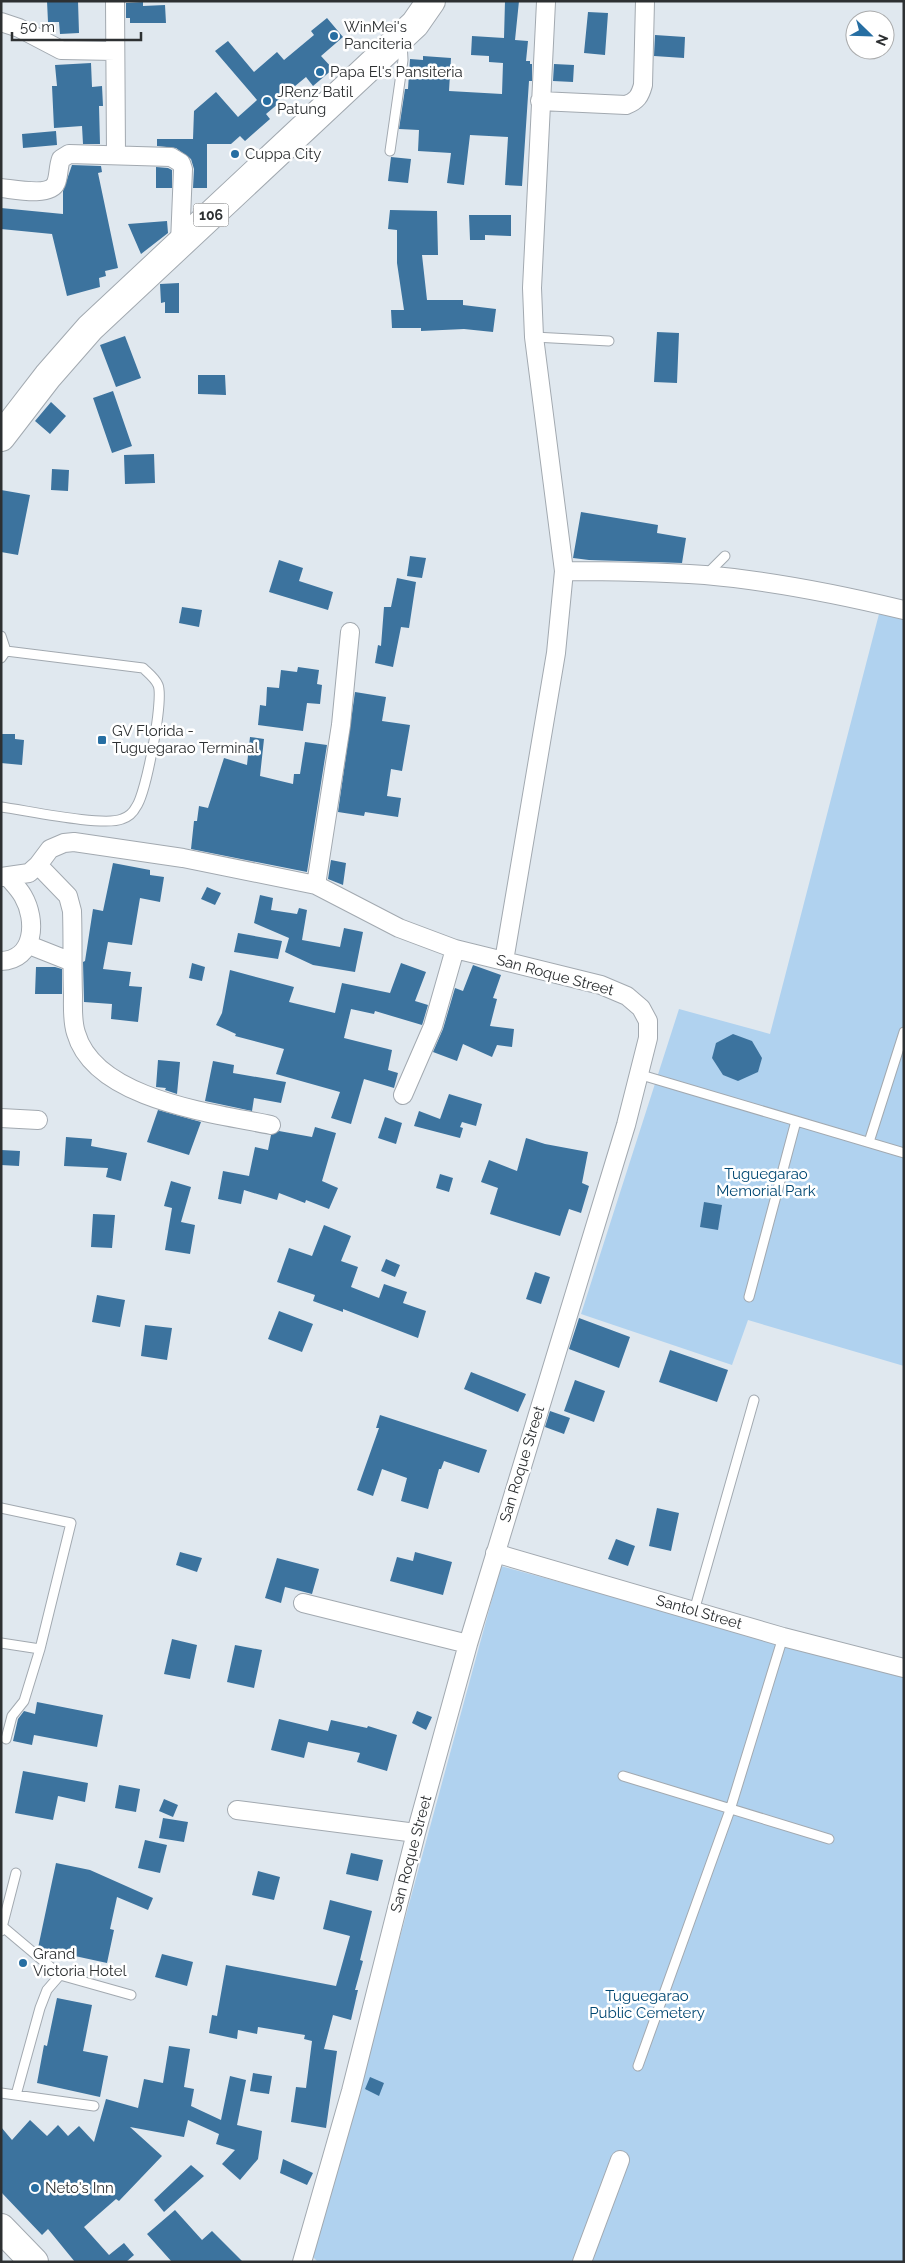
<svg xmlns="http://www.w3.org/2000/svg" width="905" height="2263" viewBox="0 0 905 2263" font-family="Raleway,sans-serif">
	<rect width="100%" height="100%" fill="#e0e8ef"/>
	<path fill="#b0d2ef" d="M879 614 904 619V1366L748 1320 732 1365 581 1314 679 1009 770 1034Z
		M501 1566 904 1676V2262H318L313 2257Z"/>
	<path fill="#3c739e" d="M47 1H78L79 33 60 34 59 22H48Z
		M505 1H519L515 40 528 41 526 61H530V64H532V81H529L522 186 505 185 508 137 470 135 464 185 447 183 451 153 418 151 419 130 399 129 405 89H408L410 59 423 60V56L451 58 449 91 502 94 503 63 489 62V56L471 55 472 36 504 38Z
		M143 2V6L165 5 166 23H130V18H126V3Z
		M588 12 608 13 605 55 584 53Z
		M327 18 343 37 321 56 333 69 313 86 306 77 277 101 279 103 266 114 270 119 245 141 240 136 231 144H207V188H193L194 169 191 159 176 148 157 146V139H193L194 111 216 92 238 117 257 100 215 51 228 41 254 72 277 52 284 60 314 35 311 31Z
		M655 35 685 37 684 58 654 56Z
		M91 63 92 87 102 86 103 106H99L100 144H83L82 126 54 128 52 86H57L55 65Z
		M554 64 574 65 573 82 553 81Z
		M56 131 57 145 23 148 22 134Z
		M391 157 411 159 408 183 388 181Z
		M72 165 101 166 102 172 98 173 118 268 105 271 106 276 99 278 100 287 67 296 52 234 1 229V208L63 214V191Z
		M156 167 168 168 172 170V188H156Z
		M390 210 437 211 438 255H422L427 300H463V305L496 309 493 332 464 329 421 331V328H392L391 310H404L397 263V230L388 229Z
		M469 215H511V236L485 235V240H470Z
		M167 221 168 233 141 254 128 224Z
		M179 283V313H165V302L161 303 160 284Z
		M657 332 679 333 677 383 654 382Z
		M125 336 141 378 116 387 100 345Z
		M198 375H225L226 395 198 394Z
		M113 391 132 446 112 453 93 398Z
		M51 402 66 416 50 434 35 421Z
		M154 454 155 483 125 484 124 455Z
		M52 469 69 470 68 491 51 490Z
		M1 490 30 495 18 555 1 552Z
		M581 512 658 525 657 533 686 538 682 563 589 560 573 558Z
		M410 556 426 558 422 578 407 576Z
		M279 560 303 568 299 581 333 592 328 610 269 592Z
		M397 578 416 582 409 628 401 627 393 667 375 663 378 645 381 646 384 607H391Z
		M182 607 202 610 199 627 179 623Z
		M298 667 319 670 317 684 322 685 320 704 307 703 303 731 258 725 260 705 266 706 267 687 279 688 281 670 297 672Z
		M355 692 386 697 382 721 410 725 402 771 391 769 387 796 401 798 398 817 365 812 364 816 338 812Z
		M1 734H15V739L24 740 22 765 1 763Z
		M250 737 264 739 260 776 293 784 294 774H300L305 742 327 745 307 872 191 849 194 821H197L199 806 208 808 224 758 247 765Z
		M331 860 346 863 343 885 328 879Z
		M113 863 150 870V875L164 877 160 902 140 898 132 945 108 942 103 969 131 972 129 986 142 987 138 1022 111 1019 112 1004 84 1002 83 962 85 961 93 909 103 911Z
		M207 887 221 893 215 905 201 899Z
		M260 895 273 898 271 910 297 914 299 908 307 910 302 940 340 947 344 928 363 932 355 972 313 965 285 952 289 938 254 923Z
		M238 933 282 941 278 959 234 952Z
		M192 963 205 967 202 981 189 978Z
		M401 963 426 972 415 1001 428 1005 423 1022 422 1025 375 1011 374 1014 351 1009 344 1038 392 1050 388 1070 398 1073 394 1088 364 1079 351 1124 331 1118 340 1092 276 1074 284 1049 235 1036 236 1034 216 1025 222 1013 230 970 294 987 289 1002 335 1013 342 983 390 993Z
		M473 965 501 975 493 998 497 999 490 1026 514 1029 512 1047 497 1045 492 1057 463 1044 457 1061 433 1052 443 1029 455 988 463 991Z
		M36 967H55L62 969V994H35Z
		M733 1034 752 1041 762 1058 758 1072 738 1081 723 1075 712 1058 716 1043Z
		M158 1060 180 1062 177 1094 165 1090 166 1088 156 1087Z
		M213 1061 234 1065 233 1073 286 1082 281 1103 254 1098 252 1111 205 1101Z
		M449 1094 482 1104 476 1126 462 1122 460 1127 463 1128 460 1138 414 1126 419 1111 440 1119Z
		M158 1110 201 1122 189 1155 147 1142Z
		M385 1117 402 1123 396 1144 378 1138Z
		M315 1127 336 1133 322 1181 338 1188 329 1209 306 1200 305 1203 279 1193 277 1200 244 1190 241 1204 218 1199 223 1171 249 1176 255 1147 268 1150 271 1135 279 1131 312 1137Z
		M66 1137 92 1139 91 1146 127 1153 121 1181 106 1177 108 1168 64 1166Z
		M526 1138 545 1144 588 1152 582 1183 589 1186 581 1213 569 1209 560 1236 490 1214 498 1188 481 1182 489 1160 517 1171Z
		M1 1150 20 1151 19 1166 1 1165Z
		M440 1174 453 1178 449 1192 436 1188Z
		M171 1181 191 1187 181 1222 195 1225 190 1254 165 1250 172 1208 164 1206Z
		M704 1202 722 1205 718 1230 700 1227Z
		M93 1214 115 1215 112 1248 91 1247Z
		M324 1225 351 1236 341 1261 358 1267 351 1287 379 1298 384 1284 407 1292 403 1303 426 1311 418 1338 343 1309V1312L313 1301 315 1295 277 1282 289 1248 312 1256Z
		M386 1259 400 1265 395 1277 381 1271Z
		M535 1272 550 1277 541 1304 526 1299Z
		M97 1295 125 1300 120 1327 92 1322Z
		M279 1311 313 1324 302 1352 268 1339Z
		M579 1318 630 1337 619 1368 569 1349Z
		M145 1325 172 1328 167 1360 141 1356Z
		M670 1350 728 1370 717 1402 659 1382Z
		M471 1372 526 1394 518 1412 464 1389Z
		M575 1380 605 1391 594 1422 564 1411Z
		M550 1411 570 1418 564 1434 545 1427Z
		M380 1415 487 1450 479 1473 444 1461 441 1469H439L428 1509 401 1501 407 1478 382 1469 373 1496 357 1490 379 1428H376Z
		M657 1508 679 1513 671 1551 649 1546Z
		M616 1539 635 1546 628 1566 608 1559Z
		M180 1552 202 1558 197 1572 176 1565Z
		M415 1552 452 1562 443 1595 390 1581 397 1557 413 1561Z
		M277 1558 319 1569 312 1594 285 1587 281 1603 265 1598Z
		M172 1639 197 1645 190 1679 164 1674Z
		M235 1645 262 1650 254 1688 227 1682Z
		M37 1702 103 1715 97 1747 34 1735 32 1745 13 1741 18 1719 24 1711 35 1714Z
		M417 1711 432 1717 426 1730 412 1723Z
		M279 1719 328 1731 331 1720 367 1728 368 1726 397 1735 387 1771 357 1762 360 1753 308 1742 304 1758 271 1750Z
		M23 1771 88 1783 85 1802 58 1796 53 1820 15 1813Z
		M119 1785 140 1789 136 1812 115 1808Z
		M164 1799 178 1805 173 1817 159 1811Z
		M163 1818 188 1822 184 1842 159 1838Z
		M145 1840 167 1845 160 1873 138 1868Z
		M351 1853 383 1860 378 1881 346 1874Z
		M56 1863 90 1870 153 1898 148 1910 117 1897 110 1929 114 1930 107 1963 38 1948Z
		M258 1871 280 1877 274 1900 252 1895Z
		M330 1900 372 1911 360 1960 363 1961 355 1990H358L351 2020 333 2015 324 2049 337 2051 326 2128 291 2122 296 2087 306 2088 312 2041 304 2039 305 2035 258 2027 257 2034 238 2030 237 2039 209 2033 212 2015 217 2016 226 1965 336 1986 350 1936 323 1929Z
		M162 1954 193 1962 187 1986 155 1977Z
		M57 1998 92 2005 83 2051 108 2056 100 2097 37 2083 44 2045 47 2046Z
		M169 2046 190 2049 184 2087 194 2089 191 2106 221 2120 230 2076 246 2080 237 2125 262 2131 258 2159 240 2180 222 2164 235 2150 216 2144 219 2134 188 2120 184 2137 130 2127 162 2156 119 2201 116 2199 84 2227 109 2255 124 2243 134 2255 126 2262H75L48 2229 42 2235 1 2192V2127L12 2140 30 2120 47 2136 58 2125 68 2136 79 2126 94 2142 106 2099 138 2108 144 2079 163 2083Z
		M253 2073 272 2076 269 2094 250 2091Z
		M370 2077 384 2083 379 2096 365 2089Z
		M283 2159 313 2173 307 2185 280 2173Z
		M191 2165 204 2176 164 2212 154 2200Z
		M175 2210 202 2240 212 2231 243 2262H172L147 2234Z"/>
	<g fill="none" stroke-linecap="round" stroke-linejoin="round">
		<g stroke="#a2a9b0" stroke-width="11">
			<path id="service" d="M390 151 403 60 402 42
				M534 337 609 341
				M706 575 725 556
				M1 636 6 651 1 658
				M1 807C25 810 103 827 122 819 128 817 133 813 136 807 146 794 164 699 158 685 155 678 148 673 143 668L6 651
				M638 1074 904 1153
				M869 1142 904 1032
				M749 1297 796 1121
				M1 1508 71 1523 40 1649 1 1643
				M694 1611 754 1400
				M6 1739 12 1716 24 1701 40 1649
				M623 1776 829 1839
				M3 1927 60 1975 131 1995
				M1 1931 16 1873
				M638 2066 730 1810 783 1637
				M1 2093 94 2106
				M16 2095 40 2008 47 1990 60 1975"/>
		</g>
		<g stroke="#a2a9b0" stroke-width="20">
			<path id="minor" d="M115 1 116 155
				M1 22 19 28 61 50 115 51
				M540 101 626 105C637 101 640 96 643 85L645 1
				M1 188C13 189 50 197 56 183 59 176 58 167 61 159L69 154 171 157 181 163 183 169 180 243
				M564 571C611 571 658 572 705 575 772 581 838 594 904 610
				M38 865 68 896 72 911C73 939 72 967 73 995 73 1007 72 1021 76 1033 95 1100 213 1113 271 1125
				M1 877 29 873 38 865 50 849 64 843 74 842 183 858 316 885 399 928 455 949 601 985 627 996 641 1008 648 1021V1038L626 1125 468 1644 416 1833 351 2091 302 2262
				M316 885 341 725 350 632
				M29 945 72 962
				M1 961C35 960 37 920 23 896 19 889 13 883 8 877
				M504 961 556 653 564 571 534 337 532 288 546 2
				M403 1095 433 1026 455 949
				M1 1118 38 1120
				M495 1553 783 1637 904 1668
				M303 1603 468 1644
				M237 1810 416 1833
				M582 2262 620 2160"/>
		</g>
		<g stroke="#a2a9b0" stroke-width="30">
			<path id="trunk" d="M1 437 48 376 90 328 415 24 431 1
				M1 2228 34 2262"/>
		</g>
		<use href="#service" stroke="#fff" stroke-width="9"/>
		<use href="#minor" stroke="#fff" stroke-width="18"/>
		<use href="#trunk" stroke="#fff" stroke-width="28"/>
	</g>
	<g fill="#266ea2" stroke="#fff" stroke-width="2">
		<circle cx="334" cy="36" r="5"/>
		<circle cx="320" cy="72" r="5"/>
		<circle cx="267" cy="101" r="5"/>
		<circle cx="235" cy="154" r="5"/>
		<rect x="97" y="735" width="10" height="10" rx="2.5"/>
		<circle cx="23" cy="1963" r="5"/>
		<circle cx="35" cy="2188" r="5"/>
	</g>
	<g text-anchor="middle" stroke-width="5" stroke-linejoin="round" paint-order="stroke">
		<rect fill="#fff" stroke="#6c6e70" stroke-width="1" x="193.5" y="203.5" width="35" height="23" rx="4"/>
		<g font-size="14" font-weight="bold" fill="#2d3032">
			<text x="211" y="220">106</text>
		</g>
		<g font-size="15" fill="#2d3032" stroke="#fff" text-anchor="start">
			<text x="344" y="32">WinMei's<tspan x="344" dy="17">Panciteria</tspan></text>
			<text x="330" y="77">Papa El's Pansiteria</text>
			<text x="277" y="97">JRenz Batil<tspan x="277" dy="17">Patung</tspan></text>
			<text x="245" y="159">Cuppa City</text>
			<text x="112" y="736">GV Florida -<tspan x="112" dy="17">Tuguegarao Terminal</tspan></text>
			<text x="33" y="1959">Grand<tspan x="33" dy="17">Victoria Hotel</tspan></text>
			<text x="45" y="2193">Neto's Inn</text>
		</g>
		<g font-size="15" fill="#2d3032" stroke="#fff">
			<text transform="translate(555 975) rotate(15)" y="5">San Roque Street</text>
			<text transform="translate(522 1464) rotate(-73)" y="5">San Roque Street</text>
			<text transform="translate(699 1612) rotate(16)" y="5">Santol Street</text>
			<text transform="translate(411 1854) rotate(-75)" y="5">San Roque Street</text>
		</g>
		<g font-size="15" fill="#004772" stroke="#fff">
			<text x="766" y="1179">Tuguegarao<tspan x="766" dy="17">Memorial Park</tspan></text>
			<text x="647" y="2001">Tuguegarao<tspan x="647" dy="17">Public Cemetery</tspan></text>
		</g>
	</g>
	<rect width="905" height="2263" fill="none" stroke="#2d3032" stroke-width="5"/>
	<g transform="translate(870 35) rotate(113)"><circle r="24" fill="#ffffff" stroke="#abacad"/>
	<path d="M0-4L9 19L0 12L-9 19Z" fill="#266ea2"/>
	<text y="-8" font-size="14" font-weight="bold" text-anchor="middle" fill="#2d3032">N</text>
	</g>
	<path d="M12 32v8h129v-8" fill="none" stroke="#2d3032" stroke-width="2.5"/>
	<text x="20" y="32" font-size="15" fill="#2d3032" stroke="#ffffff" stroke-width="4" paint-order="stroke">50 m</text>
</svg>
